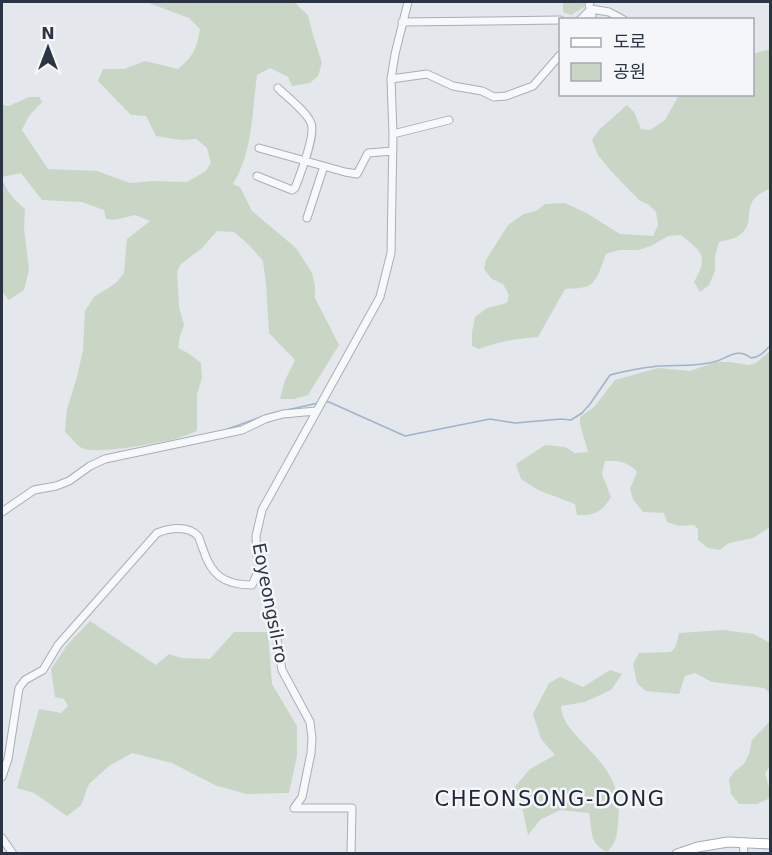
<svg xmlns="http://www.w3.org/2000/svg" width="772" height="855" viewBox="0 0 772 855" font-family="'DejaVu Sans','Noto Sans KR',sans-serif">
	<rect width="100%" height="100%" fill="#e4e7ec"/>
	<path fill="#c9d6c5" d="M146 2H295V3L308 15 313 35 322 63 318 76 310 83 292 86 288 77 270 68 257 75C252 112 253 152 233 184L240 187 252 211 296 248 312 273 315 286V298L339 345 308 395 294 399H280L285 380 295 360 269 333 266 284 263 261 249 245 234 232 217 231 202 248 181 264 177 272 179 307 184 325 180 336 178 348 188 353 201 363 202 378 197 394V431C189 434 182 437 175 439 157 443 97 455 82 448 77 446 70 436 65 432L67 409 77 377 83 350 85 311 94 297 116 283 124 273 127 239 150 221 135 215 114 220 106 219 104 210 82 202 42 200 21 173 2 177C5 190 14 200 25 209L24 228 29 270 24 290 9 300 2 292V105L9 106 29 97H39L42 102 29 116 22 130 48 169 97 171 130 183 154 181 187 182 206 171 211 163 207 148 196 139 181 140 156 136 146 116 131 115 98 81 103 69H124L145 61 178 69C193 57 197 48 200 29L189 18Z
		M563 2H584V7L571 15 563 12Z
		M770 49V189C737 201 758 220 741 234 736 239 726 240 719 242L715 257V271L709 285 700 292 694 282C709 256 702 252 681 235L668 236 651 246 638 250H619L606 254C601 265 598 284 585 287 579 289 572 288 565 289L538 337C517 339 499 341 479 349L472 346V332L475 317 487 308 507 303 509 295 503 284 492 279 484 269 486 260 508 225 524 214 536 211 545 204 565 203 588 214 620 234 653 236 658 225 656 212 649 205 639 200 611 171 598 155 592 140 599 130 627 105 634 112 641 129 650 130 665 120 679 95 752 94 753 54Z
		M770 351V527L753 538 729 543 720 550 708 548 698 540V529L694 525 679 526 667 522 664 513 643 512 633 499 630 489 637 472C629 462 617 460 605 461L602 474 611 497C602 512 594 516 577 515L575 504 538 490 521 479 516 464 545 445 565 447 575 453 588 452 580 424V417L594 407 615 380 658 368 690 371 716 362H730L749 365 756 363Z
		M90 621 156 665 169 654 181 658 210 659 234 632H267L269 645 272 684 297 726V756L289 793 247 794 217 786 172 763 132 753 109 766 89 784 81 805 67 816 34 793 17 788 39 709 61 713 68 706 64 699 55 697 51 669 68 644Z
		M723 630 754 634 770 643V693L764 688 712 682 695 673 685 676 679 694 646 691 637 683 633 664 639 653 671 652 676 646 679 633Z
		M610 670 622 674 611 690 585 702 561 706C562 723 575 734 585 745 609 770 622 787 618 823 617 836 616 843 607 852 589 844 592 829 589 813L560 810 540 820 528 835 521 802 514 788 530 769 555 755 541 739 533 714 549 683 560 677 583 687Z
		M770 719V766L765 773 770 791V798L757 804H739L731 794 729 779 734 772 744 764 749 754 752 740 769 722Z"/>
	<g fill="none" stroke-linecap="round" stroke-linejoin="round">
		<path stroke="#9fb4cc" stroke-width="1.5" d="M326 402H329L405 436 490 419 515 423 561 419 571 420 582 413 590 404 610 375C623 372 637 368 651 367 673 364 695 368 717 361 730 356 739 348 751 358 760 357 764 352 770 346
			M225 430 269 414 318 403
			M105 456 120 452
			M2 508 33 487"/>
		<g stroke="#a9aeb7" stroke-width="9">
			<path id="minor" d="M591 9 609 12 624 20
				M580 20 591 9
				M590 20 592 15 589 5 590 2
				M402 22 560 20
				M391 79 427 74 453 86 482 91 494 97 506 96 533 86 560 55
				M393 134 449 120
				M259 148 345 172 357 174 368 153 393 151
				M257 176 292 190 295 188C300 175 316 135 311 123 307 112 287 97 278 88
				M307 218 324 166
				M2 512 34 490 56 486 69 481 90 466 105 459 242 430 265 419 283 414 316 411
				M2 777 8 759 19 688 25 680 43 670 58 645 157 533C169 528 188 525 198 536 200 539 201 545 203 549 211 575 224 585 252 585L257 574 261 570
				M2 838 13 854
				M743 842 744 854
				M351 854 352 808H294L302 797 311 753 312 738 310 722 282 670 273 615 257 556 256 536 262 510 380 297 391 253 393 134 391 79 395 54 408 2"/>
		</g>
		<g stroke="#a3abb8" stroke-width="11">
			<path id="major" d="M677 854 698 847 728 842 770 844"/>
		</g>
		<use href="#minor" stroke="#f7f8fa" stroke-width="7"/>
		<use href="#major" stroke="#fff" stroke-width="9"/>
	</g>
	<g text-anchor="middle" stroke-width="5" stroke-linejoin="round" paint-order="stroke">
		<g font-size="18" fill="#2b3445" stroke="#f4f6f9">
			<text transform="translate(270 603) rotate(79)" y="6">Eoyeongsil-ro</text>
		</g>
		<g font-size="21" letter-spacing="1.5" fill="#1d2536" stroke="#f4f6f9">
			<text x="550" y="806">CHEONSONG-DONG</text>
		</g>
	</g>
	<rect width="772" height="855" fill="none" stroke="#2b3445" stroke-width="6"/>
	<rect x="559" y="18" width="195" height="78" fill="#f4f6f9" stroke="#a4a8b1" stroke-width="1.5"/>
	<rect x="571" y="38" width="30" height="9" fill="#ffffff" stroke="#a4a8b1" stroke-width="1.5"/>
	<text x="613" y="48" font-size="18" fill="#2b3445">도로</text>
	<rect x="571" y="63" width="30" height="18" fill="#c9d6c5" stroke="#a4a8b1" stroke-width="1.5"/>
	<text x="613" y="78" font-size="18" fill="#2b3445">공원</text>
	<g transform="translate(48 48)" stroke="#f4f6f9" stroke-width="4.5" paint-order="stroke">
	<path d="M0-4.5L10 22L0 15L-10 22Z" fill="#2b3445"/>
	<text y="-9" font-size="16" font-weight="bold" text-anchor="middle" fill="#2b3445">N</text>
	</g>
</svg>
